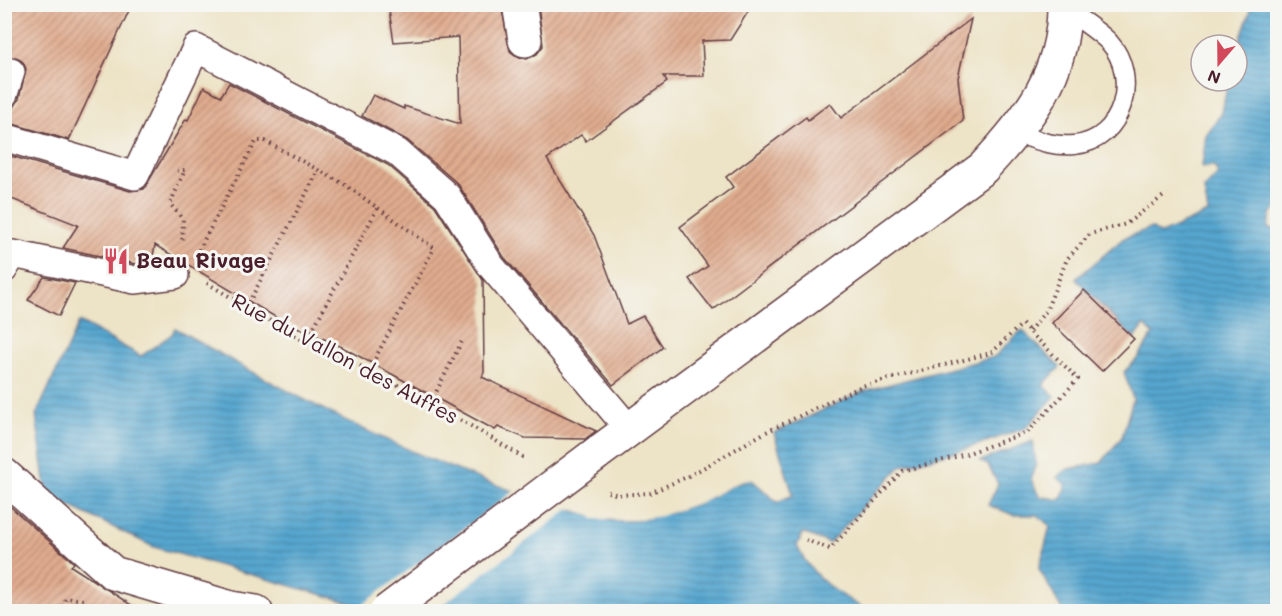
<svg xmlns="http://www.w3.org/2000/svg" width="1282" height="616" viewBox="0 0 1282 616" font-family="Mali,sans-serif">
	<defs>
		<pattern id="water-rules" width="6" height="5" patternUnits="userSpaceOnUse" patternTransform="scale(1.5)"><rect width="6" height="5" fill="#54a6cf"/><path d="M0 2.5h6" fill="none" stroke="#4887a8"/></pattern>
		<pattern id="building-hatch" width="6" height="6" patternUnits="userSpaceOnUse" patternTransform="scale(1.5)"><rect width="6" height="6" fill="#e0ac8e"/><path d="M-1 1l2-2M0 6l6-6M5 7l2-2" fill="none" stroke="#b88b74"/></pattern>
	</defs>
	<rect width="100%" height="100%" fill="#f6f6f2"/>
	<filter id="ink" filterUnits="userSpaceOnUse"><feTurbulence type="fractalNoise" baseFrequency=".0167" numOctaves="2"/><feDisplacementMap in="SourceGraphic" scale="12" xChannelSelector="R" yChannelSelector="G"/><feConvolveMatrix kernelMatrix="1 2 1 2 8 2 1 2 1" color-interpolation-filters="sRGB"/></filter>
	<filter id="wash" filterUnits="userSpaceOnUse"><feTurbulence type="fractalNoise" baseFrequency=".008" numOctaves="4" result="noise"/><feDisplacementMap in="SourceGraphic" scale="24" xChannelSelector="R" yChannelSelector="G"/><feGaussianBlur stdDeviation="1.35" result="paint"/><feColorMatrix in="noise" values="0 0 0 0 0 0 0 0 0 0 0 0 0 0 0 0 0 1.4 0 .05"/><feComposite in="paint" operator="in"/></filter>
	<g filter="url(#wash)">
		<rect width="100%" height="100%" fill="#ede3c6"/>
		<path fill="url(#water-rules)" stroke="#4f627d" stroke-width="1.5" d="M1248 5H1277L1278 208 1272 212 1268 227 1270 229 1278 228 1277 611H1063L1039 569 1050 526 1037 515H1014L988 505 998 484 988 465 980 461 1033 441 1036 464 1031 479 1039 496 1061 500 1066 485 1057 477 1068 469 1101 463 1122 437 1133 399 1124 372 1138 358 1153 334 1145 325 1134 339 1076 279 1124 238 1151 228 1161 234 1208 213 1204 189 1218 174 1214 166 1202 167 1206 135 1222 113 1228 81H1237V49L1250 12Z
			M79 322 141 356 172 334 175 328C295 398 420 463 553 504 582 512 605 525 637 520 657 517 683 509 702 501 719 494 733 482 752 480L777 502 793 495 774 433 864 391 994 357 1022 330 1060 367 1043 385 1055 396 1026 428 965 449 901 466 829 543 803 533 797 546C812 579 840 595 870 612L364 611 355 604 154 547 47 495 36 415Z"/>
		<path fill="#ede3c6" d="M750 477 752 480 741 481 701 502 661 516 636 520 593 519 592 515 636 517 660 513 700 499 740 479Z
			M517 489 573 506 434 611 357 609Z"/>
		<g id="blocks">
			<path fill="url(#building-hatch)" d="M4 4H132L69 140 6 122 19 99 26 69 23 62 16 57 4 58Z
				M388 4H501L510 51 518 57 527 59 537 54 543 46 538 4H753L730 40 702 41 704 76H663L667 82 586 141 581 135 547 159 594 235 627 324 643 316 663 347 613 385 504 257 458 184 407 140 362 116 373 95 404 109V106L460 124 458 37 394 42Z
				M971 19 958 78 963 121 713 310 689 279 708 266 680 227 733 187 726 177 806 117 808 120 830 103 841 118Z
				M229 83 388 165 435 206 483 280 484 372 482 377 596 431 585 439 525 438 498 427 495 430 342 347 277 318 155 245 152 262 136 264 63 248 78 225 4 196V154L130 191 144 189 186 119 188 120 204 87 221 96Z
				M44 277 75 283 59 316 28 300Z
				M1084 290 1134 339 1102 371 1052 323Z
				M4 501 74 563 71 566 142 612H4Z"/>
		</g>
	</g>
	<g filter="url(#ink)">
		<use href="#blocks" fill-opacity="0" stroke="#623c42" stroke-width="1.5"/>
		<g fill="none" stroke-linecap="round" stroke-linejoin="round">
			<g stroke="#623c42" stroke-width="21">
				<path id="service" d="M1016 133C1036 140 1053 147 1074 145 1124 141 1140 76 1109 42 1096 29 1079 19 1064 8"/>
			</g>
			<g stroke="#623c42" stroke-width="30">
				<path id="pedestrian" d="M4 94 11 72
					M4 137 135 176 196 48 397 152 447 196 491 266 629 429
					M4 269 13 254 135 280 175 275"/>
			</g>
			<g stroke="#623c42" stroke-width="36">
				<path id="minor" d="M519 4 525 40
					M4 475 113 573 231 608 256 612"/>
			</g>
			<g stroke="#623c42" stroke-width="36">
				<path id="secondary" d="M596 454 983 168C1028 120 1065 74 1064 4"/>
			</g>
			<path stroke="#623c42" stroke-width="4" stroke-dasharray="1.5 4.5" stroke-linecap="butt" d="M177 171 185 170 170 204 183 219 182 243
				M199 250 256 141H265L344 184 434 248 369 370
				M207 283 306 342 369 370 431 402 526 459
				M246 308 318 171
				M1029 331 1046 311 1067 259 1090 234 1126 224 1165 195
				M306 342 378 207
				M431 402 462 341
				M608 492 618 495 650 493 689 476 766 432 862 386 991 353 1022 324 1078 379 1028 432 966 454 902 471 830 549 806 540
				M62 612 66 598 84 600"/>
			<use href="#service" stroke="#fff" stroke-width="18"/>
			<use href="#pedestrian" stroke="#fff" stroke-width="27"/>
			<use href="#minor" stroke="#fff" stroke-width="33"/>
			<use href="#secondary" stroke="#fff" stroke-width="33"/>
			<g stroke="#623c42" stroke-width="36" stroke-linecap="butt">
				<path id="secondary-bridge" d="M386 612 596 454"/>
			</g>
			<use href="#secondary-bridge" stroke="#fff" stroke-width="33"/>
		</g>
	</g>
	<defs>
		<g id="restaurant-bare" transform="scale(2.07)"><path d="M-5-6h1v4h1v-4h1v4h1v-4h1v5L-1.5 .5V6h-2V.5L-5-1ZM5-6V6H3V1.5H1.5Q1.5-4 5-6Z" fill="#d1495b" stroke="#f6f6f2" stroke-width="2.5" paint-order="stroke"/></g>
	</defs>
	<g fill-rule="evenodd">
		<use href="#restaurant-bare" x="116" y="261"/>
	</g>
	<g text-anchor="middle" stroke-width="6" stroke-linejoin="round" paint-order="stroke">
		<g font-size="21" font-weight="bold" fill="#4a1f2b" stroke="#f6f6f2" text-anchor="start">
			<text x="136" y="268">Beau Rivage</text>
		</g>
		<g font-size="21" fill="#4a1f2b" stroke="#f6f6f2">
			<text transform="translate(345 359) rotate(28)" y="7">Rue du Vallon des Auffes</text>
		</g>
	</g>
	<rect width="1282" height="616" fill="none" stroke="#f6f6f2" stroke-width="24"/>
	<g transform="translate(1219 63) rotate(200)"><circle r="28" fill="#f6f6f2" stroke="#b1a0a2" stroke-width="1.5"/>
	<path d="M0-4.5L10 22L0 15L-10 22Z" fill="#d1495b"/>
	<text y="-9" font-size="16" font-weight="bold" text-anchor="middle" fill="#4a1f2b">N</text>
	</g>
</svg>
